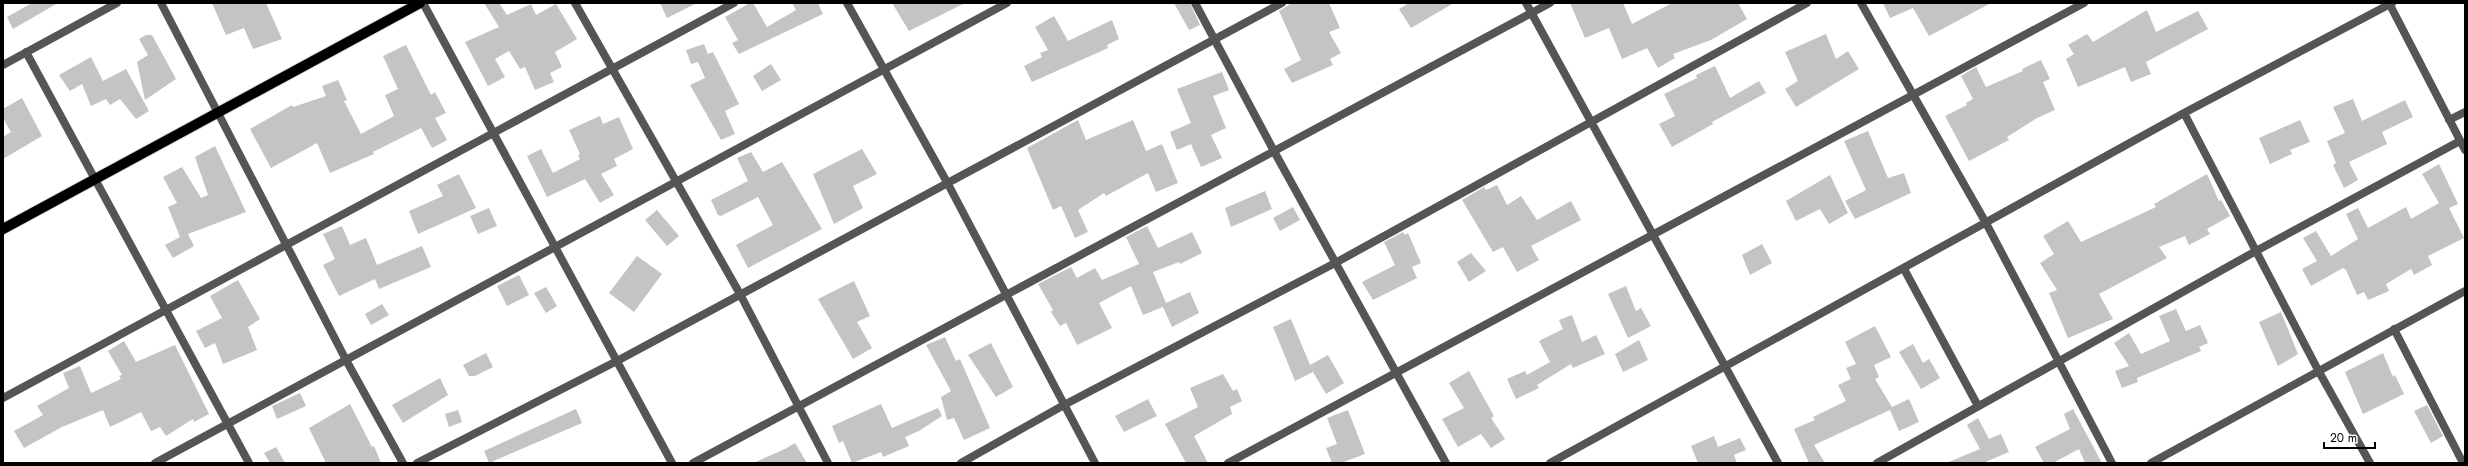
<svg xmlns="http://www.w3.org/2000/svg" width="2468" height="466" viewBox="0 0 2468 466" font-family="Jost,sans-serif">
	<rect width="100%" height="100%" fill="#fff"/>
	<path fill="#c4c4c4" d="M32 3H58L13 29 7 17Z
		M212 3H266L282 39 253 49 244 28 226 35Z
		M484 3H499L507 15 531 4 536 15 556 4 577 39 555 52 562 67 550 73 554 82 535 90 525 67 520 69 509 51 495 59 505 77 488 86 465 42 499 27Z
		M660 3H697L667 18Z
		M750 3H753L767 27 796 10 792 3H818L823 14 739 54 732 43 738 40 725 17Z
		M892 3H965L909 31Z
		M1174 3H1190L1200 25 1189 30Z
		M1292 3H1329L1340 28 1329 32 1341 53 1330 59 1333 65 1292 83 1284 69 1301 60 1279 11Z
		M1409 3H1454L1411 28 1399 9Z
		M1570 3H1623L1632 24 1672 3H1738L1747 19 1711 40 1673 54 1675 58 1658 68 1647 48 1622 59 1609 28 1585 38Z
		M1883 3H1991L1929 36 1913 8 1890 18Z
		M2147 10 2156 32 2198 11 2208 29 2146 62 2151 74 2131 82 2125 67 2078 87 2066 59 2074 54 2068 45 2087 34 2093 42Z
		M1054 16 1068 41 1112 20 1119 39 1107 45 1108 48 1032 82 1024 66 1042 57 1040 53 1048 50 1035 27Z
		M1826 34 1836 59 1848 51 1859 69 1796 107 1785 89 1798 81 1785 52Z
		M146 35H152L176 79 145 100 137 62 148 55 139 39Z
		M704 44 708 54 713 52 739 104 725 111 735 134 721 140 690 85 705 78 698 62 691 64 686 50Z
		M406 45 431 95 435 92 446 113 435 118 447 140 432 148 421 128 373 152 374 154 330 173 317 143 271 168 250 129 292 105 293 107 326 96 322 86 338 80 347 100 344 101 361 134 394 116 385 95 398 89 383 56Z
		M91 57 103 81 126 69 149 111 136 119 120 99 110 105 106 99 91 106 82 84 70 91 59 75Z
		M2041 60 2050 79 2043 82 2055 110 2037 118 2007 137 2009 140 1969 161 1945 116 1967 105 1966 103 1973 99 1961 76 1976 67 1986 87 2023 71 2022 69Z
		M771 64 781 80 762 91 753 76Z
		M1715 66 1730 98 1759 81 1766 93 1712 122 1713 124 1672 147 1659 124 1675 116 1664 94 1697 78 1696 75Z
		M1222 72 1229 90 1213 96 1226 128 1211 135 1222 158 1201 167 1191 144 1177 150 1170 132 1191 123 1177 89Z
		M22 98 42 136 3 159V137L11 132 3 118V109Z
		M2353 99 2362 121 2405 100 2413 117 2382 132 2387 144 2349 162 2358 180 2344 188 2333 165 2336 163 2327 141 2345 133 2333 107Z
		M600 116 603 124 619 117 633 149 614 159 617 166 601 174 614 195 600 203 585 179 547 197 527 156 541 149 553 173 580 159 578 155 580 154 569 130Z
		M1078 120 1086 140 1133 120 1146 151 1162 144 1178 183 1156 192 1148 173 1106 196 1104 193 1078 210 1088 232 1075 238 1061 206 1053 210 1027 148Z
		M2300 120 2310 142 2290 150 2292 154 2270 164 2259 138Z
		M1868 131 1888 178 1904 173 1911 193 1855 219 1845 201 1866 190 1844 141Z
		M215 146 246 212 188 234 194 246 173 258 165 245 180 237 168 207 177 203 163 177 182 167 201 198 208 195 195 157Z
		M862 149 877 174 853 186 863 208 834 224 813 174Z
		M751 152 763 172 782 162 822 229 748 268 736 245 773 225 758 197 721 216 718 215 711 200 748 181 737 158Z
		M2439 164 2458 204 2449 208 2464 238 2428 256 2432 265 2414 275 2411 269 2386 284 2389 291 2368 300 2364 292 2357 295 2346 270 2343 268 2311 286 2302 269 2317 261 2303 238 2316 231 2331 256 2358 239 2346 214 2358 208 2368 228 2406 207 2411 219 2439 203 2422 174Z
		M459 174 476 208 418 234 409 211 443 196 437 185Z
		M2207 174 2219 201 2221 200 2230 216 2207 229 2210 234 2189 245 2185 236 2159 247 2167 258 2099 294 2113 319 2068 338 2049 293 2057 290 2040 263 2054 254 2043 236 2068 221 2081 242 2156 207 2154 204Z
		M1830 175 1848 213 1829 224 1820 209 1796 221 1786 201Z
		M1497 185 1507 205 1521 196 1537 220 1571 201 1581 220 1531 246 1539 260 1517 272 1503 247 1493 252 1462 200 1484 187 1486 190Z
		M1265 191 1272 209 1231 227 1225 208Z
		M1293 207 1300 220 1280 231 1273 218Z
		M489 208 497 226 478 234 470 216Z
		M657 210 679 236 667 246 645 220Z
		M342 226 350 245 366 238 377 265 422 246 431 267 379 289 375 279 339 296 323 265 335 259 323 234Z
		M1147 226 1158 248 1192 232 1202 253 1180 264 1179 262 1153 272 1166 303 1190 292 1199 313 1172 327 1163 307 1143 315 1131 286 1099 303 1112 328 1077 345 1066 323 1060 326 1051 312 1053 310 1038 284 1071 267 1077 278 1095 268 1102 280 1139 264 1126 237Z
		M1403 232 1405 235 1408 233 1421 263 1412 267 1417 278 1373 300 1362 282 1395 265 1384 242Z
		M1762 244 1772 263 1750 275 1742 255Z
		M1471 253 1486 271 1469 282 1457 262Z
		M637 256 662 274 634 312 609 293Z
		M519 275 529 295 507 306 497 286Z
		M238 280 260 319 248 327 257 350 223 364 215 343 205 348 196 331 222 318 210 296Z
		M854 281 870 316 857 322 872 348 853 359 818 299Z
		M1626 286 1636 311 1641 308 1651 326 1628 338 1608 294Z
		M546 287 557 306 546 313 534 293Z
		M382 304 389 315 371 325 365 314Z
		M2176 309 2186 331 2200 325 2208 343 2199 347 2201 351 2137 378 2138 382 2122 388 2115 371 2129 366 2114 343 2129 333 2141 354 2170 341 2159 316Z
		M2281 312 2298 354 2278 366 2259 322Z
		M1572 315 1582 342 1596 335 1605 354 1573 368 1571 364 1537 385 1539 388 1516 399 1507 379 1525 371 1527 375 1550 362 1539 341 1563 329 1559 320Z
		M1291 319 1310 365 1328 355 1344 383 1326 394 1313 372 1295 381 1273 327Z
		M1875 326 1891 357 1874 365 1879 377 1875 379 1892 407 1909 399 1919 422 1899 431 1890 410 1814 445 1825 463H1809L1794 429 1815 420 1813 417 1846 401 1838 385 1851 379 1846 368 1856 364 1845 342Z
		M945 337 956 361 960 359 990 428 964 440 954 418 947 420 941 397 951 391 926 345Z
		M1639 340 1648 360 1623 372 1615 354Z
		M124 341 136 362 175 345 209 414 194 422 193 419 166 436 160 427 151 431 141 412 110 427 103 410 62 427 24 448 14 431 43 415 37 406 69 388 63 373 80 366 91 393 121 379 119 376 122 375 108 351Z
		M991 343 1013 387 996 397 968 355Z
		M1913 344 1923 363 1929 359 1940 378 1921 389 1899 352Z
		M486 353 493 367 475 376H469L463 365Z
		M2383 353 2393 377 2395 375 2404 394 2363 414 2345 372Z
		M1469 371 1494 416 1491 418 1505 439 1491 448 1481 434 1458 447 1442 419 1464 408 1449 383Z
		M1223 374 1233 391 1237 389 1242 401 1230 407 1232 414 1194 436 1208 463H1186L1165 424 1198 407 1190 388Z
		M440 378 448 395 403 423 392 405Z
		M300 393 306 406 277 419 272 406Z
		M1148 399 1157 416 1124 432 1115 416Z
		M350 404 372 447 374 446 381 463H326L309 428Z
		M881 404 892 428 938 408 942 416 919 431 905 437 909 446 883 457 881 452 852 463 843 441 839 443 832 426Z
		M2427 405 2443 436 2431 443 2414 411Z
		M576 409 582 423 489 463 484 451Z
		M2073 409 2102 463H2085L2079 449 2053 463H2044L2035 447 2070 429 2064 414Z
		M458 410 462 422 449 427 445 414Z
		M1348 410 1365 454 1341 463H1332L1326 448 1337 444 1327 418Z
		M1978 418 1989 439 2001 434 2009 452 1983 463H1946L1980 449 1967 425Z
		M1714 436 1718 447 1740 438 1746 450 1734 455 1737 463H1698L1691 446Z
		M795 443 807 463H753L785 449Z
		M276 447 285 463H270L264 453Z"/>
	<g fill="none" stroke-linecap="round" stroke-linejoin="round">
		<g stroke="#dbdbdb" stroke-width="12">
			<path id="primary" d="M3 229 420 3"/>
		</g>
		<path stroke="#555" stroke-width="8" d="M161 3 346 360 403 463
			M423 3 672 463
			M575 3 740 294 828 463
			M847 3 948 184 1095 463
			M1195 3 1275 153 1446 463
			M1526 3 1778 463
			M1861 3 1986 223 2112 463
			M2389 3 2465 150
			M26 52 249 463
			M3 65 117 3
			M2184 113 2318 370 2370 463
			M2449 120 2465 112
			M1904 269 1978 406
			M2394 329 2463 463
			M3 398 734 3
			M155 463 1007 3
			M417 463 617 361 1282 3
			M693 463 1550 3
			M961 463 1064 405 1337 262 1807 3
			M1228 463 2084 3
			M1550 463 2184 113 2392 3
			M1877 463 2256 251 2460 141
			M2151 463 2465 291"/>
		<use href="#primary" stroke="#000" stroke-width="10"/>
	</g>
	<rect width="2468" height="466" fill="none" stroke="#000000" stroke-width="8"/>
	<path d="M2324 442v6h51v-6" fill="none" stroke="#000000" stroke-width="2"/>
	<text x="2330" y="442" font-size="12" fill="#000000" stroke="#ffffff" stroke-width="3" paint-order="stroke">20 m</text>
</svg>
